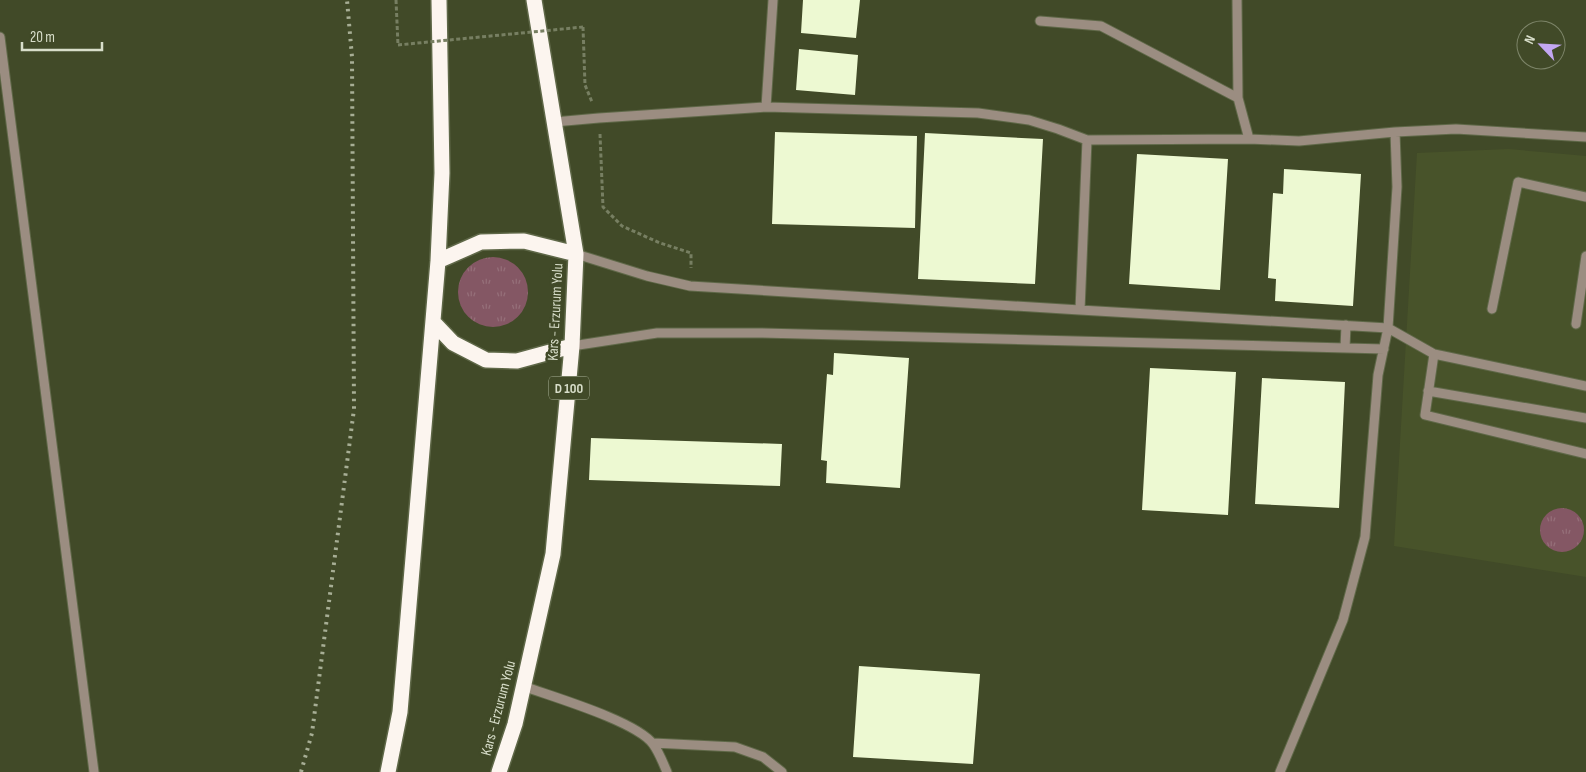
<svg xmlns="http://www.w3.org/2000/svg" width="1586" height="772" viewBox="0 0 1586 772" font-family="'Sofia Sans Condensed',sans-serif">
	<defs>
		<pattern id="grass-tufts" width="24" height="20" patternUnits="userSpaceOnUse" patternTransform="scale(1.25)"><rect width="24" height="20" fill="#845764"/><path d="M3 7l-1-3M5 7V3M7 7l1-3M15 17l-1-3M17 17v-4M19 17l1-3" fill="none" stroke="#956f79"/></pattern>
	</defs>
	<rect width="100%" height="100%" fill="#414a28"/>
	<path fill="#48532a" d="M1508 149 1586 156V577L1394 546 1417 153Z"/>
	<path fill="url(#grass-tufts)" d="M458 292a35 35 0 1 1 70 0a35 35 0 1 1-70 0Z
		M1540 530a22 22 0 1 1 44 0a22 22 0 1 1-44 0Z"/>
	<path fill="#edf9d2" d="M803 0H860L856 38 801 33Z
		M799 49 858 55 855 95 796 90Z
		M775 132 917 136 915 228 772 224Z
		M925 133 1043 139 1035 284 918 279Z
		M1137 154 1228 159 1220 290 1129 284Z
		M1284 169 1361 174 1353 306 1275 301 1276 279 1268 278 1273 193 1283 194Z
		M834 353 909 358 900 488 826 483 827 461 821 460 827 374 833 375Z
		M1150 368 1236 372 1228 515 1142 510Z
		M1262 378 1345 382 1339 508 1255 504Z
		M591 438 782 444 780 486 589 480Z
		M859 666 980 674 973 764 853 757Z"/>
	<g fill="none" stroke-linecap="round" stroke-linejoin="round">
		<g stroke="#5f6848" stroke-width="11">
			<path id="minor" d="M1040 21 1101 26 1238 98 1237 0
				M0 37 94 772
				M1238 98 1249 139 1299 141 1395 132 1456 129 1586 137
				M766 107 773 0
				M554 122 599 118 766 107 978 113 1029 120 1058 129 1087 140
				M576 254 647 276 690 286 1080 310 1388 328 1434 354 1586 386
				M1492 309 1518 182 1586 197
				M1080 310 1087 140 1249 139
				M1576 324 1586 256
				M572 346 657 333H762L1384 349
				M1345 348 1346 325
				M1434 354 1425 415 1586 454
				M1428 391 1586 418
				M523 686C553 697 636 721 653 744 659 752 663 763 667 772
				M653 743 735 747 763 757 782 772
				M1280 772 1343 620 1365 537 1378 375 1388 328 1397 187 1395 132"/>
		</g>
		<g stroke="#5f6848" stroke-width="18">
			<path id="highway" d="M438 261 481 242 524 241 576 254
				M434 323 453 343 486 360 517 361 572 346
				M388 772 400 712 438 261 442 173 439 0
				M499 772 515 724 553 554 572 346 576 254 534 0"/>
		</g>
		<path stroke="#777f62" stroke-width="3" stroke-dasharray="4 2.5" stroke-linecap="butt" d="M396 0 398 45
			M583 27 585 85 592 102
			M600 134 603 207 622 226 660 243 691 253V268"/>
		<use href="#minor" stroke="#9b8d81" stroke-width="9"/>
		<use href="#highway" stroke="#fcf5ef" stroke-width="15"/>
		<path stroke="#a7ae95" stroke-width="4" stroke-dasharray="2.5 5" stroke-linecap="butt" d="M301 772 312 733 354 409 352 57 347 0"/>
		<path stroke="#777f62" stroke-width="3" stroke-dasharray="4 2.5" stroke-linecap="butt" d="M398 45 583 27"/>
	</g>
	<g text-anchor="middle" stroke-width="5" stroke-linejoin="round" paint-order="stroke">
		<rect fill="#414a28" stroke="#abb299" stroke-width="1" x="549" y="376.5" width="40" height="23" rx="4"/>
		<g font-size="14" font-weight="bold" fill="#d8deca">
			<text x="569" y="393">D 100</text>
		</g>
		<g font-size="15" fill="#d8deca" stroke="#414a28">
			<text transform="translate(555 312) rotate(-87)" y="5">Kars - Erzurum Yolu</text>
			<text transform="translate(498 708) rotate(-75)" y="5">Kars - Erzurum Yolu</text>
		</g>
	</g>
	<g transform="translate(1541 45) rotate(295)"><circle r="24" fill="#414a28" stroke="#7d8569"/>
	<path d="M0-4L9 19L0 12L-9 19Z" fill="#c3a7f2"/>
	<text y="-8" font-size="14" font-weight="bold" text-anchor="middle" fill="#d8deca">N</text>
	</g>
	<path d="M22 42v8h80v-8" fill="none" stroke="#d8deca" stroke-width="2.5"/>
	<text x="30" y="42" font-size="15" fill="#d8deca" stroke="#414a28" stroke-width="4" paint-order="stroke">20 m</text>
</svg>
